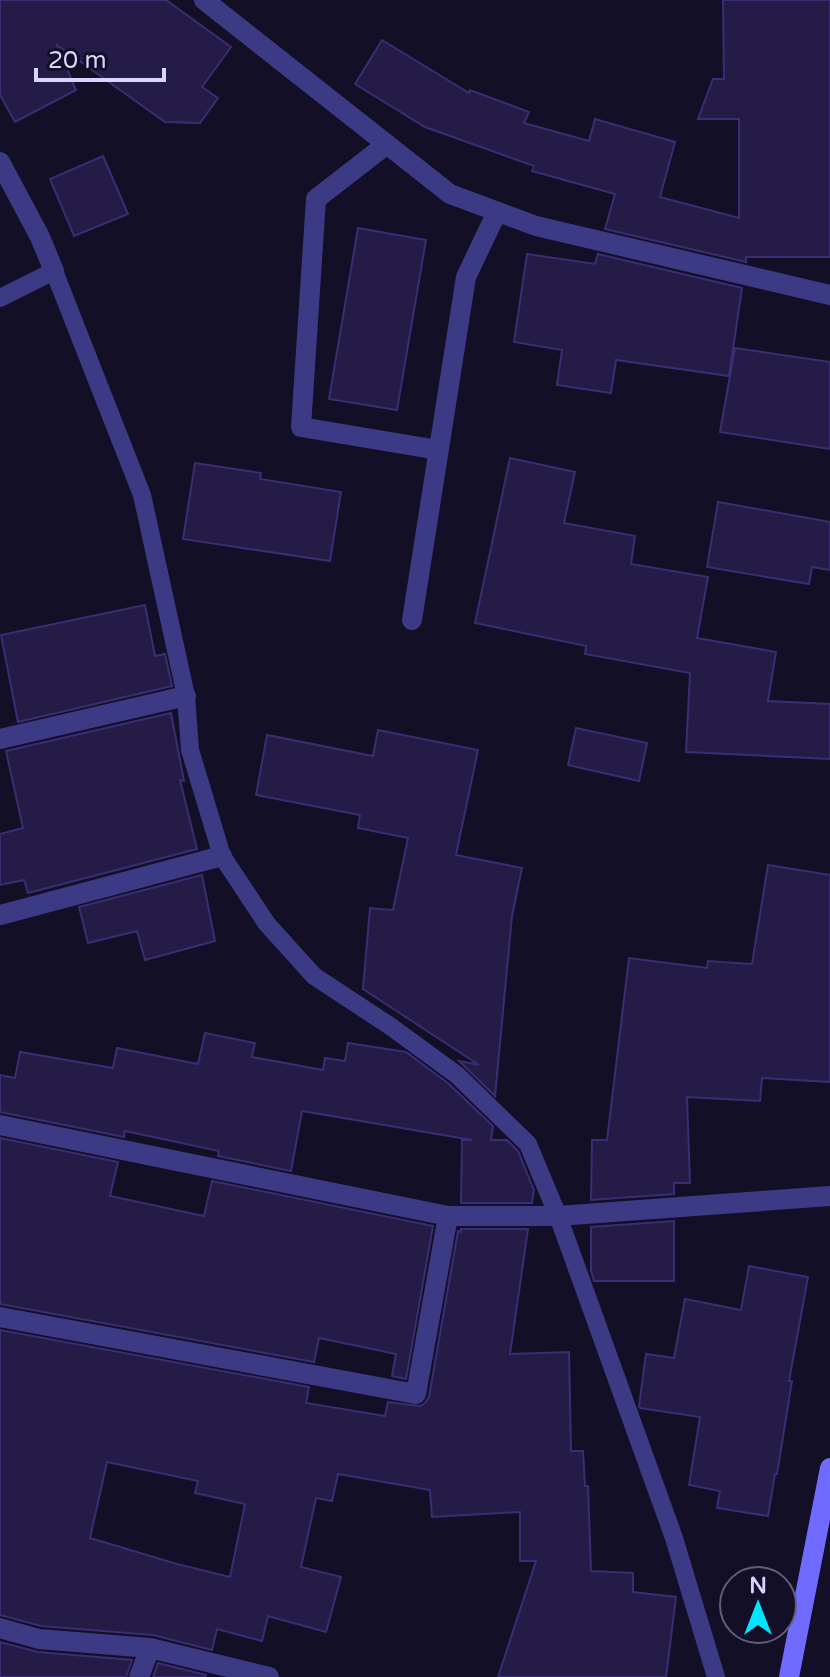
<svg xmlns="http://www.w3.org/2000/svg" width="830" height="1677" viewBox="0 0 830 1677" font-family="'Varela Round',sans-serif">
	<rect width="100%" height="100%" fill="#130f26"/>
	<path fill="#241b47" stroke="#3b2d73" stroke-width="2" fill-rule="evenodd" d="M0 0H166L231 47 202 87 218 98 200 123 165 122 57 45 76 90 15 122 0 95Z
		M723 0H830V257H746V262L605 229 615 194 532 171 534 166 425 127 355 84 382 40 469 93 470 90 529 112 524 123 589 141 595 119 675 142 660 197 739 218V119H698L713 79H724Z
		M103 156 128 214 74 236 50 179Z
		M358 228 426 240 397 410 329 399Z
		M527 254 595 264 598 254 742 288 729 376 616 360 611 393 557 385 562 350 514 342Z
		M735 348 830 362V449L720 432Z
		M510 458 575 472 564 523 635 536 631 564 708 577 697 638 776 652 768 701 830 704V759L686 752 690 673 585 654 586 646 475 623Z
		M195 463 261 473 260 479 341 492 330 561 183 539Z
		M718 502 830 522V570L812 567 809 584 707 567Z
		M145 605 155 656 165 654 172 686 18 722 1 635Z
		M171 713 184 781 180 780 197 849 28 893 24 880 0 885V834L23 828 6 751Z
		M576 728 647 743 639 781 568 765Z
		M378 730 478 750 456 855 522 868 512 916 495 1096 459 1061 479 1065 363 989 370 908 393 910 408 838 358 828 360 815 256 795 267 735 373 756Z
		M768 865 830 875V1082L762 1078 760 1101 687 1097 690 1183H674V1194L591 1200 592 1140H607L629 958 707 968 708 961 752 964Z
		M202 875 215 941 145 960 137 931 88 943 79 907Z
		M205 1033 255 1043 252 1057 323 1070 325 1058 345 1061 348 1043 406 1052 449 1084 493 1126 491 1140H507L518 1151 534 1190 532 1203H461L462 1140H472L302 1111 291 1171 218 1156 219 1151 125 1131 124 1137 0 1112V1075L15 1078 20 1052 113 1068 117 1048 198 1064Z
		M0 1138 118 1162 110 1196 204 1216 212 1181 433 1226 406 1379 392 1376 396 1354 319 1338 314 1362 0 1304Z
		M674 1221V1281H594L591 1271V1227Z
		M461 1229H528L510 1354 569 1352 571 1451H583L585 1486H588L591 1571 633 1573V1592L676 1597 666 1677H498L536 1561H520V1512L432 1517 430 1490 338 1474 332 1501 316 1498 301 1567 341 1577 326 1632 268 1616 262 1641 217 1629 212 1650 153 1635 41 1626 0 1615V1330L309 1387 306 1403 385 1416 388 1402 420 1406 425 1403 429 1397 458 1231 461 1232ZM107 1462 198 1481 195 1493 245 1504 230 1577 177 1564 90 1538Z
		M749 1266 808 1277 789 1381H792L777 1474H775L768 1516 717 1508 720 1491 689 1485 700 1417 640 1408 639 1406 646 1354 674 1358 685 1299 741 1310Z
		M0 1642 38 1652 132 1660 126 1677H0Z
		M158 1663 206 1675 205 1677H153Z"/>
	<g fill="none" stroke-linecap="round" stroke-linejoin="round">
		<path stroke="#3d3a85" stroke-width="18" d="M0 298 54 271 142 495 186 696 190 750 222 856 267 924 314 976 390 1026 457 1075 528 1144 558 1216 674 1538 716 1677"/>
		<path stroke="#3d3a85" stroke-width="20" d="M204 0 450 194 536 226 830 295
			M387 144 316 199 301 427 438 450
			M0 162 40 237 54 271
			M412 620 466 277 497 212
			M0 739 186 696
			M0 915 222 856
			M0 1125 448 1216
			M0 1317 416 1394 448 1216H558L830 1196
			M0 1628 39 1639 150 1648 269 1677
			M139 1677 150 1648"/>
		<path stroke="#6f6bff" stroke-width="20" d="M789 1677 830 1468"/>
	</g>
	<g transform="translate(758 1605)"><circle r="38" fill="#130f26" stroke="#625e7d" stroke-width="2"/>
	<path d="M0-6L14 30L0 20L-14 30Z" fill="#00e5ff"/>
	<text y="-12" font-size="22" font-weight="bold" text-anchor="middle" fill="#d9d4ff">N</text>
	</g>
	<path d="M36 68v12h128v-12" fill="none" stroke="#d9d4ff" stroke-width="4"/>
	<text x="48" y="68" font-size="24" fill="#d9d4ff" stroke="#130f26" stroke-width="6" paint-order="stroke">20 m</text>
</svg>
